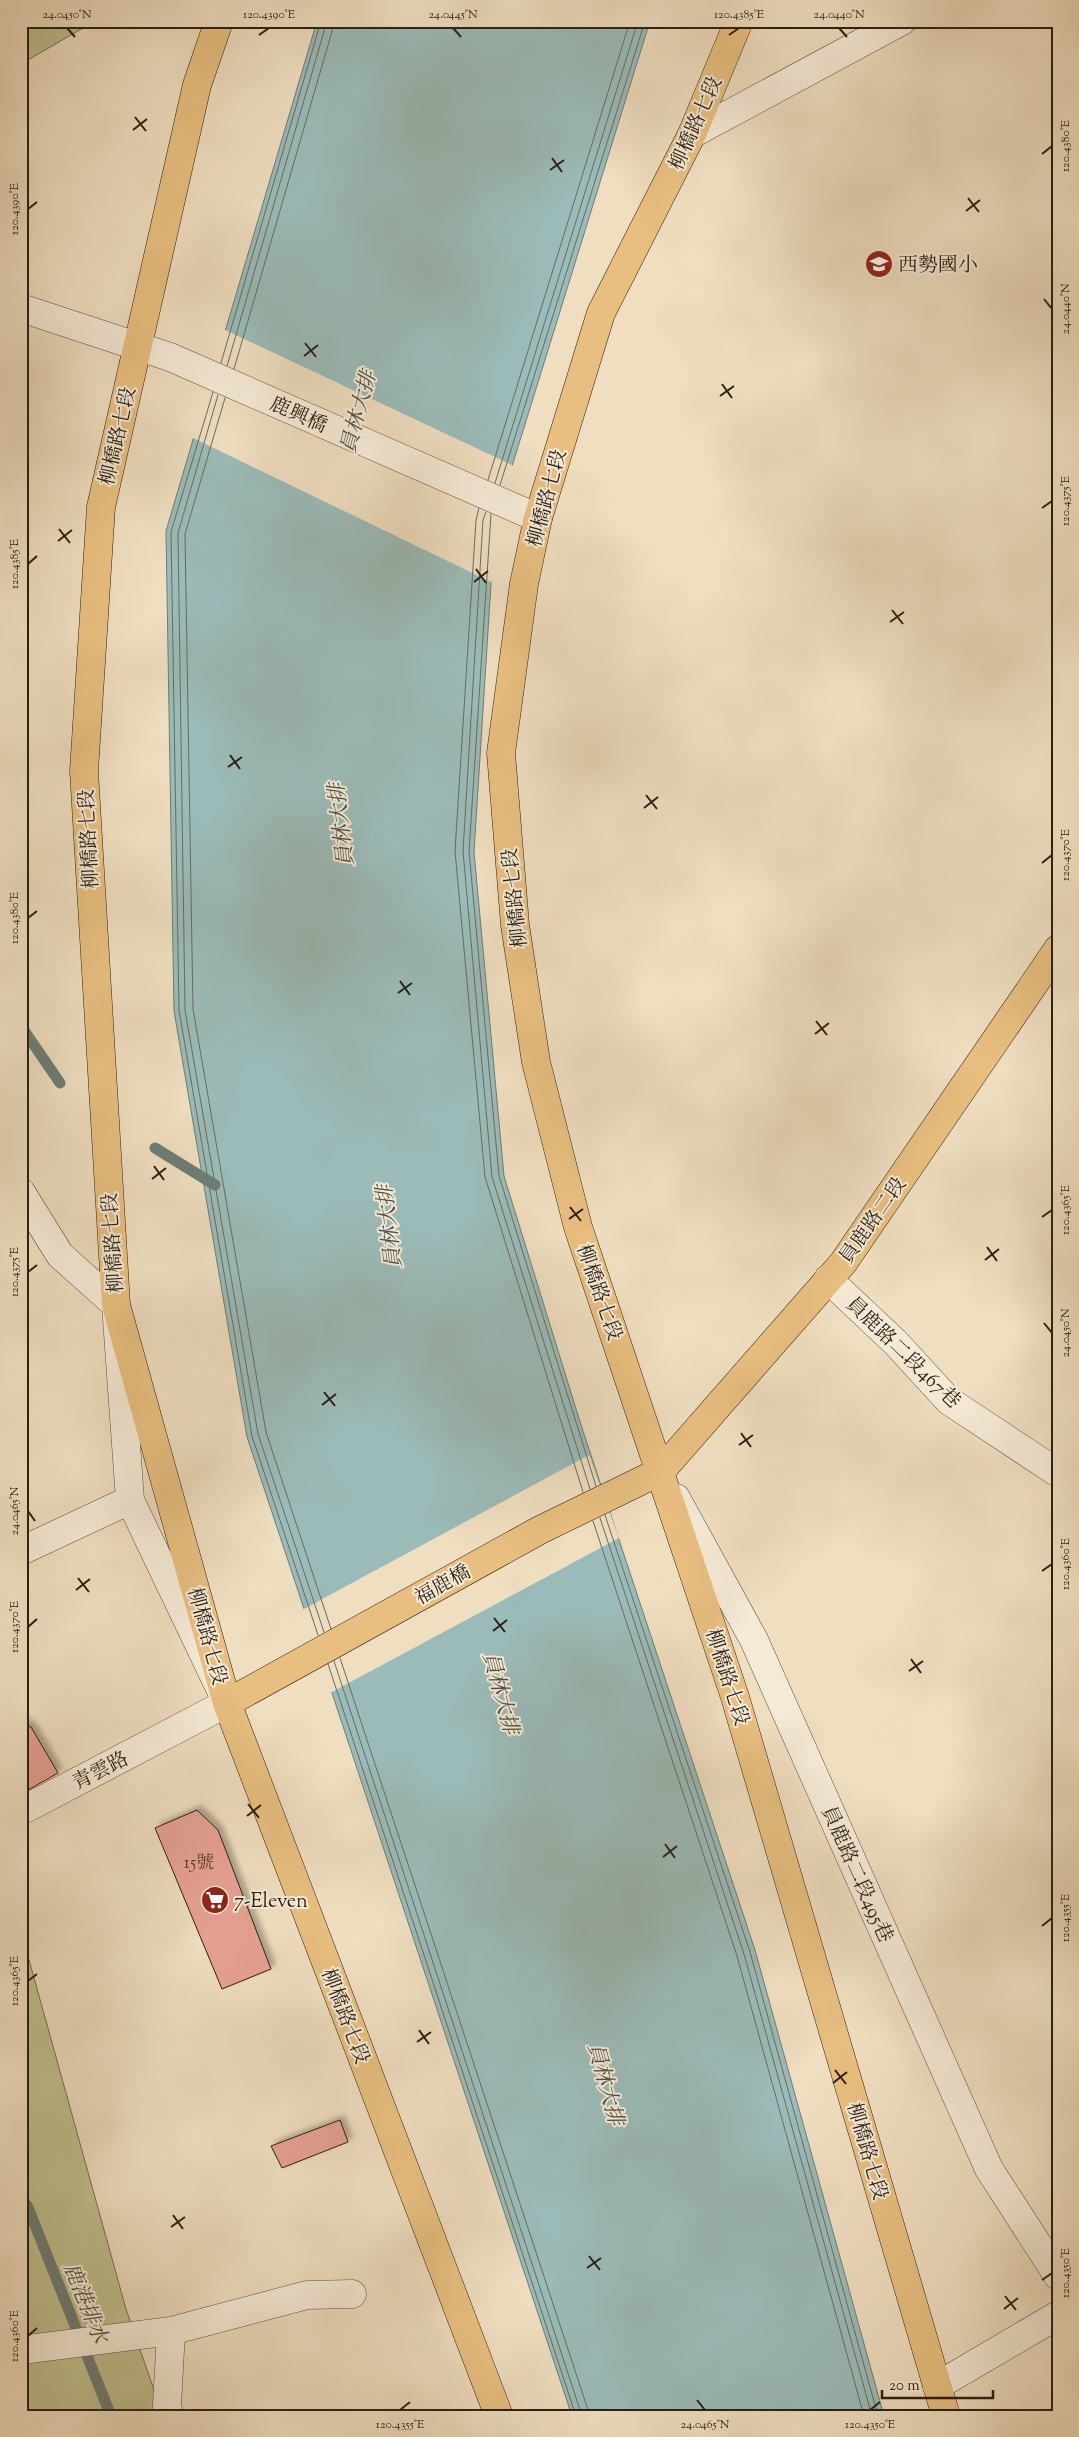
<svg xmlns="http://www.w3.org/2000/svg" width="1079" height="2437" viewBox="0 0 1079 2437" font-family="'Sorts Mill Goudy','Noto Serif TC',serif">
	<defs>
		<filter id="shadow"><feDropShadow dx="4.5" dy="-4.5" stdDeviation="2.5" flood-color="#0004"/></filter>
	</defs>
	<rect width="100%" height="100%" fill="#efdec0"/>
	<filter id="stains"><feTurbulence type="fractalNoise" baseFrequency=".004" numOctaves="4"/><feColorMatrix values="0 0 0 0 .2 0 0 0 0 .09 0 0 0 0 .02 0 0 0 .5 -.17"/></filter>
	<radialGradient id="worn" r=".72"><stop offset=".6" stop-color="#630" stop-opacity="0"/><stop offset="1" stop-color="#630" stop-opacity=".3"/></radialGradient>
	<path fill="#bfc08e" stroke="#747051" d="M21 21H95L21 64Z
		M21 1931 126 2309 163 2416H21Z"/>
	<path fill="#9bbbb8" stroke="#6d7d76" d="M317 21H650L495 521 474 852 504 1176 581 1425 755 1950 884 2416H572L247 1437 174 1011 166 531Z"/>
	<path fill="#efdec0" d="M223 329 514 466 497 521 493 583 191 437Z
		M589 1455 619 1538 330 1693 302 1610Z"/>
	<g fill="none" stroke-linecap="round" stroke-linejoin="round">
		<path stroke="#626d66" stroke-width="1" d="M221 363 321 21
			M227 366 327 21
			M234 369 335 21
			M213 392 171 532 179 1010 252 1436 318 1635
			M218 395 178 533 185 1010 258 1434 324 1632
			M225 398 185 534 193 1009 266 1432 331 1629
			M488 480 630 21
			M495 483 638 21
			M500 485 645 21
			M479 508 476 520 455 851 485 1177 583 1492
			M486 512 483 520 463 851 492 1177 590 1489
			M491 514 469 851 499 1176 596 1486
			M605 1515 750 1952 878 2416
			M600 1518 744 1954 872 2416
			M593 1521 737 1956 864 2416
			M340 1658 590 2416
			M334 1661 582 2416
			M328 1664 576 2416"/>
		<path stroke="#6d7d76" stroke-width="11" d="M21 1026 60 1083
			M155 1148 215 1185
			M27 2205 111 2416"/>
	</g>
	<path fill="#e6a092" stroke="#281f14" filter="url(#shadow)" d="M21 1723 31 1727 58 1773 21 1794Z
		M197 1810 218 1830 271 1969 222 1989 155 1828Z
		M340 2120 348 2142 282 2168 271 2146Z"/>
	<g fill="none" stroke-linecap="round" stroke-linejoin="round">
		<g stroke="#5a4f3f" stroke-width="29">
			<path id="minor" d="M692 134 902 21
				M21 308 170 357 538 518
				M21 1192 60 1255 116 1305 130 1500 227 1703 21 1811
				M828 1279 896 1343 949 1401 1058 1473
				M676 1498 754 1640 989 2169 1058 2276
				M21 1551 130 1500
				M21 2350 171 2331 307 2295 352 2294
				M937 2386 1058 2315
				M170 2416 167 2406 171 2331"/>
		</g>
		<g stroke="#281f14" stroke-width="29">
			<path id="major" d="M219 21 197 85 101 507 84 771 116 1305 227 1703 499 2416
				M739 21 692 134 601 313 538 518 524 584 501 753 515 925 536 1062 578 1227 735 1697 946 2416
				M227 1703 540 1530 661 1471 843 1263 1058 949"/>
		</g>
		<use href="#minor" stroke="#f5ead6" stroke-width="28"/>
		<use href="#major" stroke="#e8bf80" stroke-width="28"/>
	</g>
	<path fill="none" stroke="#281f14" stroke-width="2" d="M67 28 75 37M453 28 461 37M839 28 847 37M259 35 269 28M729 35 739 28M135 117 146 131M133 130 147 119M1042 154 1052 146M552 158 562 172M550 170 564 160M968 198 979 212M28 209 37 202M966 211 980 200M1044 299 1052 309M305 343 316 357M304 356 318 345M722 384 732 398M720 396 734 386M1042 508 1052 501M59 529 70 543M58 541 72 530M28 564 37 556M476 569 486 583M474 582 488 571M892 610 903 624M890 622 904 612M230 755 240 769M228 767 242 757M646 795 657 809M644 808 658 797M1042 863 1052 855M28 918 37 911M400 981 410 995M398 993 412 983M816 1021 827 1035M815 1034 829 1023M154 1166 164 1180M152 1179 166 1168M570 1207 581 1221M1042 1217 1052 1210M569 1219 583 1209M987 1247 997 1261M985 1260 999 1249M28 1272 37 1265M1044 1323 1052 1333M324 1392 335 1406M322 1405 336 1394M741 1433 751 1447M739 1445 753 1435M28 1511 35 1521M1042 1571 1052 1564M78 1578 89 1592M76 1590 90 1579M494 1618 505 1632M28 1627 37 1619M493 1631 507 1620M911 1659 921 1673M909 1671 923 1661M248 1804 259 1818M247 1816 261 1805M665 1844 675 1858M663 1857 677 1846M1042 1926 1052 1918M28 1981 37 1974M419 2030 429 2044M417 2042 431 2032M835 2070 846 2084M833 2083 847 2072M173 2215 183 2229M171 2227 185 2217M589 2256 600 2270M587 2268 601 2258M1042 2280 1052 2273M1005 2296 1016 2310M1004 2309 1018 2298M28 2336 37 2328M697 2400 705 2410M400 2410 410 2402M870 2410 880 2402"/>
	<defs>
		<g id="school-disc" transform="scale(1.4375)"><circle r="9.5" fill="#8f2418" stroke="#f5ead6"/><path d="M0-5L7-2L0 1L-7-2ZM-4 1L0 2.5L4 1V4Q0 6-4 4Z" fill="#fff"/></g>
		<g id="supermarket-disc" transform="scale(1.4375)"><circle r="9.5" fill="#8f2418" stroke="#f5ead6"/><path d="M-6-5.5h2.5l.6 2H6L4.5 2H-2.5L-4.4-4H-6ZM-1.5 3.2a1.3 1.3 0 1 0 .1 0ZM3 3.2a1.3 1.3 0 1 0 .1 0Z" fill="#fff"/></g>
	</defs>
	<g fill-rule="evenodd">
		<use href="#school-disc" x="879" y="264"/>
		<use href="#supermarket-disc" x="215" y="1900"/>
	</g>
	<g text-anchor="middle" stroke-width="4" stroke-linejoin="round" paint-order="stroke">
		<g font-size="18" fill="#583f34">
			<text x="199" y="1868">15號</text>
		</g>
		<g font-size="20" fill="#281f14" stroke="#f5ead6">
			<text transform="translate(695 123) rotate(-66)" y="7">柳橋路七段</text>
			<text transform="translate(299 414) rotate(24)" y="7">鹿興橋</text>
			<text transform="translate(117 436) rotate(-77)" y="7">柳橋路七段</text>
			<text transform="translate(546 498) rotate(-75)" y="7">柳橋路七段</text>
			<text transform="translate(88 839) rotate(-93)" y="7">柳橋路七段</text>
			<text transform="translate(514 898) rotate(-96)" y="7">柳橋路七段</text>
			<text transform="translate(872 1220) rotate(-55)" y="7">員鹿路二段</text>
			<text transform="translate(112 1243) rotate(-94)" y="7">柳橋路七段</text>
			<text transform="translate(600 1292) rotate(71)" y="7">柳橋路七段</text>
			<text transform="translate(904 1352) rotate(44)" y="7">員鹿路二段467巷</text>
			<text transform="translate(442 1584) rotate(-29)" y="7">福鹿橋</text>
			<text transform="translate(208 1636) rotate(75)" y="7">柳橋路七段</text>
			<text transform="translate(728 1677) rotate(72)" y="7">柳橋路七段</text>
			<text transform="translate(100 1770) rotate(-27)" y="7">青雲路</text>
			<text transform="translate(858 1874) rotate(66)" y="7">員鹿路二段495巷</text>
			<text transform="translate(346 2016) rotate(69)" y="7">柳橋路七段</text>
			<text transform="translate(868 2151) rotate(74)" y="7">柳橋路七段</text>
		</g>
		<g font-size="20" fill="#281f14" stroke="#f5ead6" text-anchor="start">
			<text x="898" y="271">西勢國小</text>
			<text x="234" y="1907">7-Eleven</text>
		</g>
		<g font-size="21" font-style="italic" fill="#4a4e45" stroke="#f5ead6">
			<text transform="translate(358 412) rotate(-75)" y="7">員林大排</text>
			<text transform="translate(341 825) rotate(-97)" y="7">員林大排</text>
			<text transform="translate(389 1227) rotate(-97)" y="7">員林大排</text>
			<text transform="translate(501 1693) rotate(75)" y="7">員林大排</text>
			<text transform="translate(606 2084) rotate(75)" y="7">員林大排</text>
			<text transform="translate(86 2303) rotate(68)" y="7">鹿港排水</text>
		</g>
	</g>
	<rect width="1079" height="2437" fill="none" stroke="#efdec0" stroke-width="55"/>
	<path d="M882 2390v8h111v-8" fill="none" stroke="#281f14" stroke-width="2.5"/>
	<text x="889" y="2390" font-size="15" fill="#281f14" stroke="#f5ead6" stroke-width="4" paint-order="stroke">20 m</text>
	<rect x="28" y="28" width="1024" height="2382" fill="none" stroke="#281f14" stroke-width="2"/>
	<g font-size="12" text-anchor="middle" fill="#281f14">
		<text x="67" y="18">24.0450°N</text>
		<text x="269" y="18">120.4390°E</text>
		<text x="453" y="18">24.0445°N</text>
		<text x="739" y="18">120.4385°E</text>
		<text x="839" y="18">24.0440°N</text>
		<text transform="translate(1065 146) rotate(-90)" y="4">120.4380°E</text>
		<text transform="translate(14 209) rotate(-90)" y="4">120.4390°E</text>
		<text transform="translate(1065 309) rotate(-90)" y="4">24.0440°N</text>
		<text transform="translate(1065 501) rotate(-90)" y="4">120.4375°E</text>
		<text transform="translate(14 564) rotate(-90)" y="4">120.4385°E</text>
		<text transform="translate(1065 855) rotate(-90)" y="4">120.4370°E</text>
		<text transform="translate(14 918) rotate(-90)" y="4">120.4380°E</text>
		<text transform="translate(1065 1210) rotate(-90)" y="4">120.4365°E</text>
		<text transform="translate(14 1272) rotate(-90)" y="4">120.4375°E</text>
		<text transform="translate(1065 1333) rotate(-90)" y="4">24.0450°N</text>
		<text transform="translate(14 1511) rotate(-90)" y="4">24.0465°N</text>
		<text transform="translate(1065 1564) rotate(-90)" y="4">120.4360°E</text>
		<text transform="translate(14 1627) rotate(-90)" y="4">120.4370°E</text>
		<text transform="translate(1065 1918) rotate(-90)" y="4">120.4355°E</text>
		<text transform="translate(14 1981) rotate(-90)" y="4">120.4365°E</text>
		<text transform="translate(1065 2273) rotate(-90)" y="4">120.4350°E</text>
		<text transform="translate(14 2336) rotate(-90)" y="4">120.4360°E</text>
		<text x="400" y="2428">120.4355°E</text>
		<text x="705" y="2428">24.0465°N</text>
		<text x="870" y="2428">120.4350°E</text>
	</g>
	<rect width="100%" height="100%" filter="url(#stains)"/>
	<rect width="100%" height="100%" fill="url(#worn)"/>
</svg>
